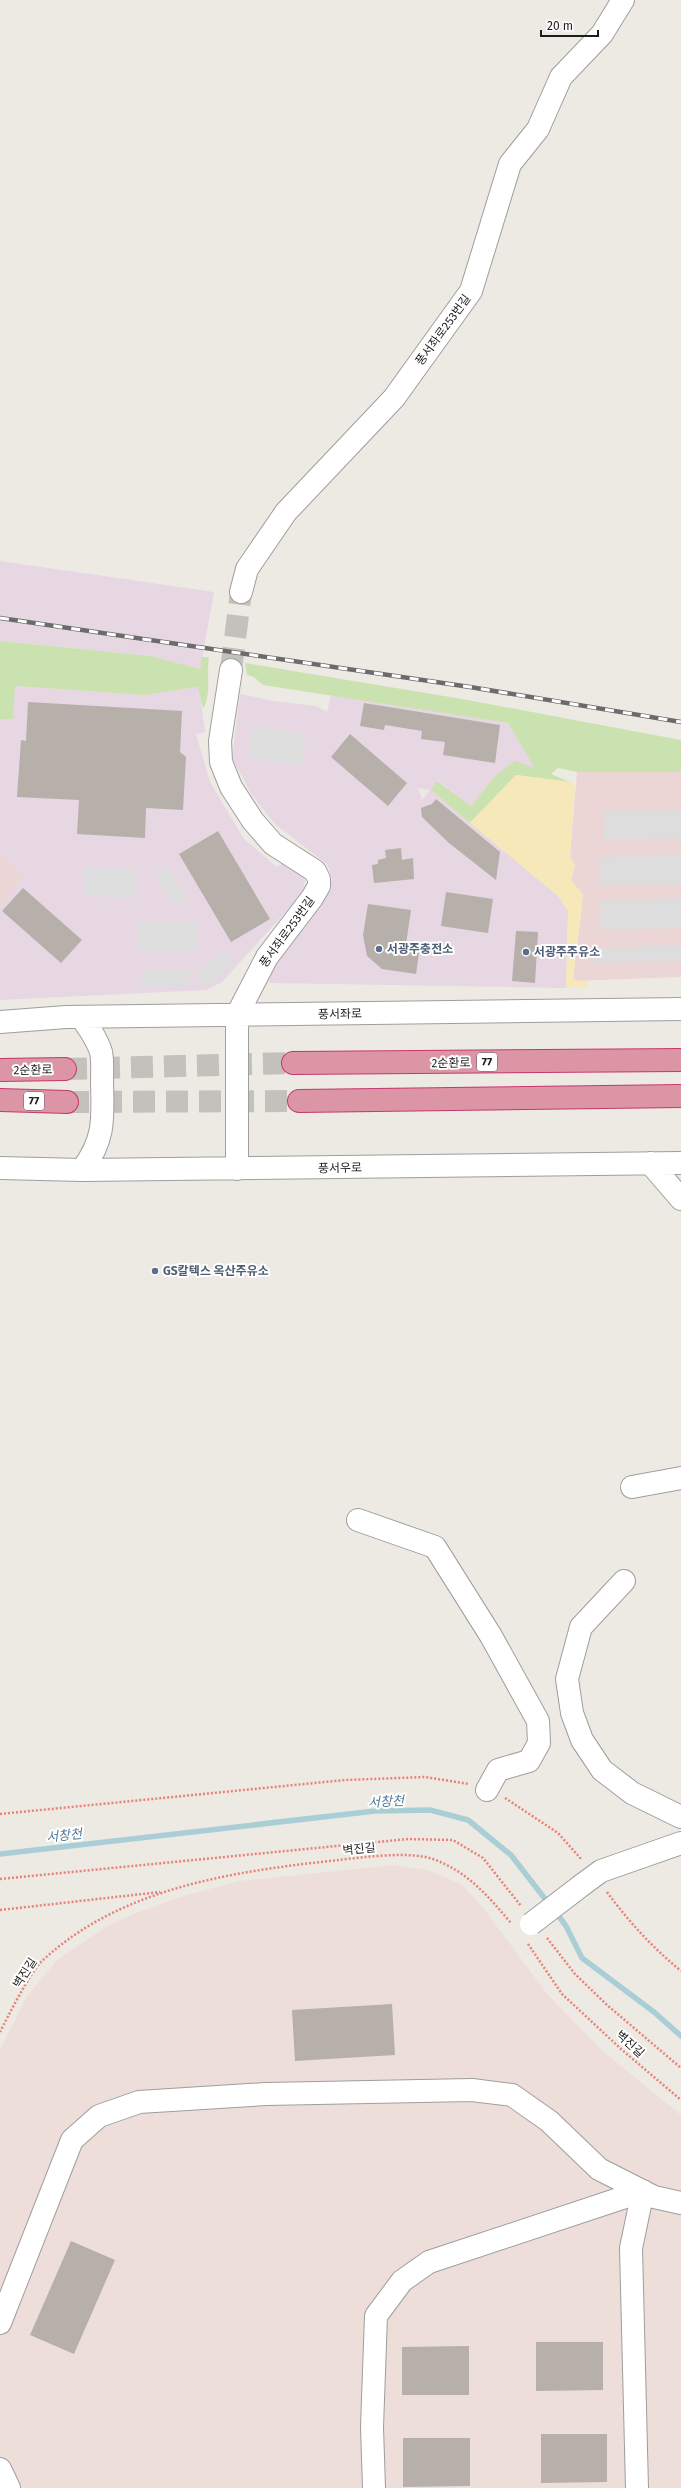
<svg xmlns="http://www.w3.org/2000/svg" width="681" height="2488" viewBox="0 0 681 2488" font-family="'Fira Sans','Noto Sans KR',sans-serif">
	<rect width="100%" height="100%" fill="#edeae4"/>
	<path fill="#ecd5d5" d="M577 772H681V977L573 981 583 895 571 880 575 866 570 858Z
		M0 852 23 879 0 907Z"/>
	<path fill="#e6d7e3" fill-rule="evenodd" d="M0 561 214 592 200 669 151 656 0 641Z
		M14 686 144 695 199 687 205 732 196 734 210 782 244 839 277 867 286 861 298 868 305 880 302 894 222 982 206 990 0 1000V907L23 879 0 852V719H13Z
		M240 694 274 701 316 706 327 712 331 695 508 723 536 768 494 777 471 806 438 781 431 790 558 896 568 911 566 988 269 983 273 966 324 898 332 880 328 865 275 824 252 795 232 758ZM418 788 430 790 422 800Z"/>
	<path fill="#eeded9" d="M395 1865 428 1870 461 1884 482 1906 547 1994 604 2052 681 2115V2488H0V2050L27 1996 57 1960 107 1926 141 1911 187 1895 239 1881Z"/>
	<path fill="#cae2b0" d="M0 641 151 656 200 669 202 657H209C206 675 212 693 203 709L198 687 144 695 15 686 13 719H0Z
		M245 663 462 699 681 740V772H577L558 768 551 774 570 782 516 775 470 823 431 790 437 781 471 806 494 777 515 761 535 768 508 723 263 685 254 677 247 675Z"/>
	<path fill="#f6e8b9" d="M516 775 570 782 575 785 570 857 575 865 571 880 583 895 573 980 587 981 588 987 566 988 568 911 558 896 470 823Z"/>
	<path fill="#ddd" d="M253 726 306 733 302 765 249 759Z
		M681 809V839L604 840V810Z
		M681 854V884L600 886 599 857Z
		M84 867 137 869 136 898 91 896 83 891Z
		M168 867 187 900 174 907 155 874Z
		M681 898V928L600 930V900Z
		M138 922H197V951H138Z
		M681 945V961L593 963V948Z
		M224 951 234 964 205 987 195 974Z
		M189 970V987H141V971Z"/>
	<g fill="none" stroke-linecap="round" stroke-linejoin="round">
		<path stroke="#aaced6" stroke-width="5.5" d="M0 1854 375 1811 430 1810 468 1820 511 1855 549 1904
			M555 1911 566 1926 582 1958 654 2012 681 2036"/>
	</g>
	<path fill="#b6afaa" d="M28 702 182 711 180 752 186 757 183 810 146 808 145 838 77 834 79 800 17 797 21 740 26 741Z
		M364 703 500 725 495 763 443 755 445 742 421 739 422 731 385 725 384 730 360 726Z
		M350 734 407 783 388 806 331 757Z
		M436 799 500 852 496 880 449 843 422 817 421 808 432 804Z
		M218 831 270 919 231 942 179 854Z
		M401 848 402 860 413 858 414 879 374 883 372 865 378 864V860L386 858 385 850Z
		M23 888 82 940 61 963 2 911Z
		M446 892 493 899 488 933 441 926Z
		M368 904 411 910 405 951 419 953 416 974 382 969 367 956 363 935Z
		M516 931 538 932 535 983 512 981Z
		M392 2004 395 2055 295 2061 292 2010Z
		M71 2241 115 2260 74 2354 30 2335Z
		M536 2342H603V2390L536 2391Z
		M469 2346V2395H402V2347Z
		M541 2434H607V2482L541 2483Z
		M403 2438H470V2486L403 2487Z"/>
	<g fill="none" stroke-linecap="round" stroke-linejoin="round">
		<path stroke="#c3c1bc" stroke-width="22" stroke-dasharray="22 11" stroke-linecap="butt" d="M231 670 241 592"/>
		<path stroke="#c3c1bc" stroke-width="22" stroke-dasharray="22 11" stroke-linecap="butt" d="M65 1069 293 1063
			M67 1102 299 1101"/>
		<g stroke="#9e9e9e" stroke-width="24">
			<path id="minor" d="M241 592 247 569 286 512 394 398 471 291 510 164 538 129 561 77 602 34 623 0
				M231 670 220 741 221 762 231 787 253 821 273 844 315 871 319 879V886L312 898 267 957 237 1015V1169
				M81 1017C89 1028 97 1039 101 1052 103 1061 102 1073 102 1083 103 1119 105 1139 82 1170
				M0 1022 66 1017 681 1009
				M650 1163 681 1199
				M0 1168 82 1170 681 1163
				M632 1487 681 1478
				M358 1520 435 1547 491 1636 538 1721 539 1743 529 1761 498 1770 487 1790
				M624 1581 581 1627 567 1679 572 1713 582 1740 602 1770 632 1793 681 1817
				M582 1885 601 1871 681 1843
				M0 2323 72 2140 99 2116 139 2102 266 2094 472 2090 512 2095 549 2121 599 2169 654 2197 681 2203
				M0 2469 9 2488
				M374 2488 372 2427 376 2316 402 2281 429 2262 643 2191
				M637 2488 631 2248 643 2191"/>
		</g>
		<g stroke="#c5386d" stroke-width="24">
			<path id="highway" d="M293 1063 681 1060
				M0 1070 65 1069
				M0 1100 67 1102
				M299 1101 681 1096"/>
		</g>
		<path stroke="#e98179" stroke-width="2.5" stroke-dasharray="2 2" stroke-linecap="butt" d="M505 1798 558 1833 582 1860
			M0 1814 345 1780 425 1777 469 1784
			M0 1879 408 1839 453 1840 483 1858 521 1906
			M607 1892C629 1922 652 1947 681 1971
			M0 1910 160 1892
			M547 1938 575 1974 607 2005 681 2068
			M528 1944 562 1994 621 2049 681 2100
			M0 2032C8 2016 30 1973 41 1962 120 1887 236 1871 339 1860 364 1857 410 1851 433 1859 468 1872 487 1895 511 1923"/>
		<use href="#minor" stroke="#fff" stroke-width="22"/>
		<use href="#highway" stroke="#dc95a4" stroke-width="22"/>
		<g stroke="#6b6b6b" stroke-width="4.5">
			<path id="rail" d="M0 618 470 687 681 722"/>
		</g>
		<use href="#rail" stroke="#fff" stroke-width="3" stroke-dasharray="9" stroke-linecap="butt"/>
		<g stroke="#9e9e9e" stroke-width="24" stroke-linecap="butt">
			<path id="minor-bridge" d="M531 1924 582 1885"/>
		</g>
		<use href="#minor-bridge" stroke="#fff" stroke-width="22"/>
	</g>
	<g fill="#5c6f8a" stroke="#fff" stroke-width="1.5">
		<circle cx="379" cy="949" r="4"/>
		<circle cx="526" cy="952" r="4"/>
		<circle cx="155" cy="1271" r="4"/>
	</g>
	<g text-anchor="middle" stroke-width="4" stroke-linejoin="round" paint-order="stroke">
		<g fill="#fff" stroke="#616161" stroke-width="1">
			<rect x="477" y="1053" width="20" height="18" rx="3"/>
			<rect x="24" y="1092" width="20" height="18" rx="3"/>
		</g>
		<g font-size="11" font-weight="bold" fill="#1d1d1d">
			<text x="487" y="1066">77</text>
			<text x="34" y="1105">77</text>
		</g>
		<g font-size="12" fill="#1d1d1d" stroke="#fff">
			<text transform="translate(443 330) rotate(-54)" y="4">풍서좌로253번길</text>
			<text transform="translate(287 932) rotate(-54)" y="4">풍서좌로253번길</text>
			<text transform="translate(340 1014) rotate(-1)" y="4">풍서좌로</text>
			<text transform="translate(451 1063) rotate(-1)" y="4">2순환로</text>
			<text transform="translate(33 1070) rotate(-1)" y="4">2순환로</text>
			<text transform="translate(340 1168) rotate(-1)" y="4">풍서우로</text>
			<text transform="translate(359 1849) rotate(-6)" y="4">벽진길</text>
			<text transform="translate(25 1973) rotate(-57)" y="4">벽진길</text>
			<text transform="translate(630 2044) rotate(42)" y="4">벽진길</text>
		</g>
		<g font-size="12" font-weight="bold" fill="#4e5e75" stroke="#fff" text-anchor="start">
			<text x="387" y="953">서광주충전소</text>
			<text x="534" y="956">서광주주유소</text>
			<text x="163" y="1275">GS칼텍스 옥산주유소</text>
		</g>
		<g font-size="13" font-style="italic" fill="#52799b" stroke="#fff">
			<text transform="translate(386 1801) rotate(-3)" y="5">서창천</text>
			<text transform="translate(64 1835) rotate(-6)" y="5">서창천</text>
		</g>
	</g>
	<path d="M541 30v6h57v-6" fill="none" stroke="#1d1d1d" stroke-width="2"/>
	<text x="547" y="30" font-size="12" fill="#1d1d1d" stroke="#ffffff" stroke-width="3" paint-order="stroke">20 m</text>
</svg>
